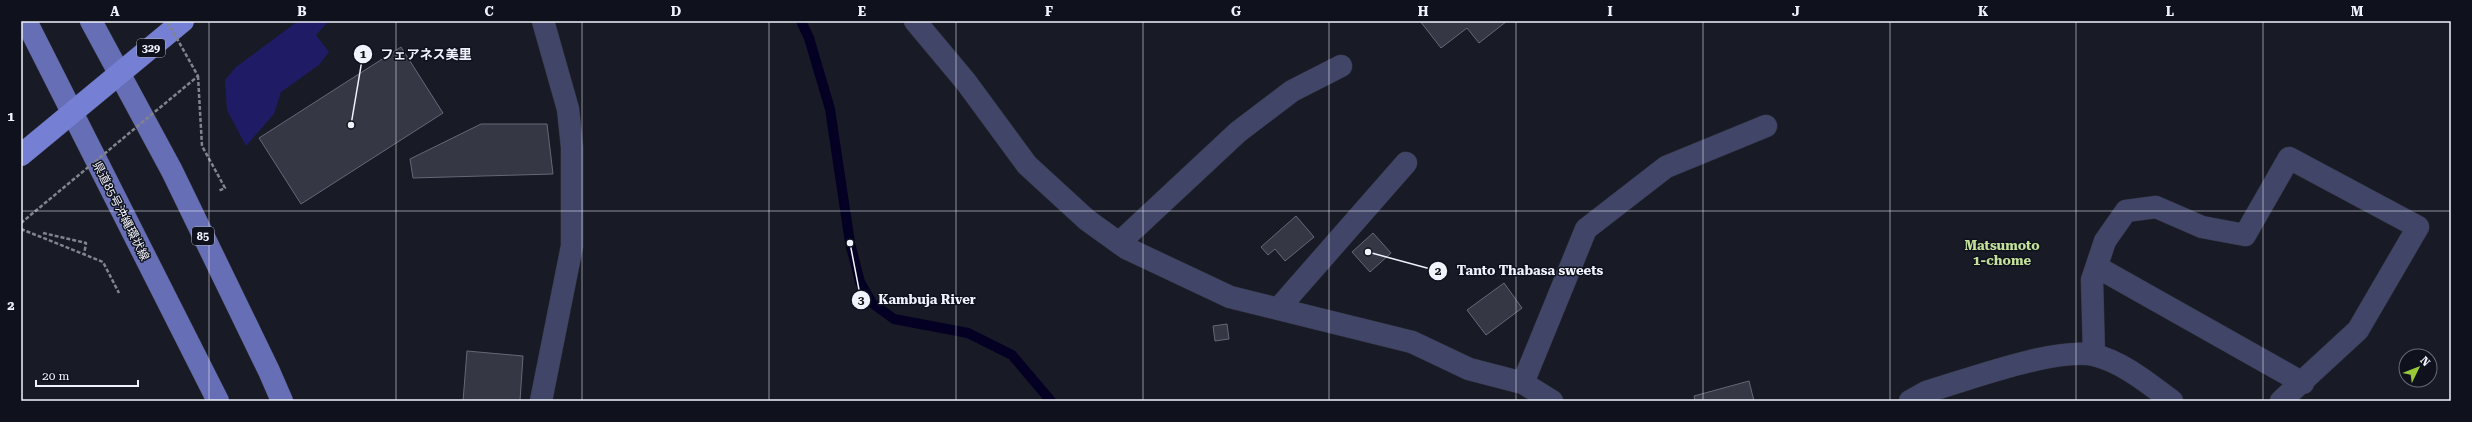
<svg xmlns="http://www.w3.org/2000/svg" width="2472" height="422" viewBox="0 0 2472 422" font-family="'Roboto Serif','Noto Sans JP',serif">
	<rect width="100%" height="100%" fill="#181a26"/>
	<path fill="#1f1c65" d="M298 21H327L328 22 316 35 329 52 319 65 281 92 274 114 246 146 227 110 225 80 236 67Z"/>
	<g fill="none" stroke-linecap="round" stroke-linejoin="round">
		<path stroke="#040023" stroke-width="10" d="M801 21 809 38 830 109 850 243 860 282 872 303 894 319 968 333 1012 355 1051 401"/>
	</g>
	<path fill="#353744" stroke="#656877" d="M1420 21H1507L1479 43 1467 28 1441 48Z
		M401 47 443 113 301 204 259 138Z
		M481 124H547L553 174 413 178 410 159Z
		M1296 216 1314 237 1285 261 1275 249 1268 255 1261 247Z
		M1373 233 1391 253 1370 272 1352 252Z
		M1504 283 1522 308 1486 335 1467 310Z
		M1227 324 1229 339 1215 341 1213 326Z
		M467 351 523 356 520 401H463Z
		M1749 381 1754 401H1695L1694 396Z"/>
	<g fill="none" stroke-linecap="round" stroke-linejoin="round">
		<g stroke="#323440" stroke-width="23">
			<path id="street" d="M915 21 966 82 1027 165 1087 220 1126 248 1230 297 1412 342 1469 369 1523 383 1552 401
				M1119 243 1238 132 1292 91 1341 66
				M2097 267 2303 383
				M1278 309 1406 163
				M2094 355 2092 280 2105 241 2126 211 2156 207 2202 227 2245 235 2289 158 2418 227 2358 330 2281 401
				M1523 383 1586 229 1666 167 1766 126
				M541 401 572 246V147L568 109 543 21
				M1910 401 1926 392C1967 380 2055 347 2094 355 2123 362 2149 384 2172 401"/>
		</g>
		<g stroke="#323440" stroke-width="23">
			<path id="primary" d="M26 21 218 401
				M91 21 172 171 269 371 282 401"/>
		</g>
		<g stroke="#323440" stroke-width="23">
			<path id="highway" d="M21 155 183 21"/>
		</g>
		<path stroke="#81838e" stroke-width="2.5" stroke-dasharray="4 2" stroke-linecap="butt" d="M198 76 202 146 225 188 218 191
			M21 229 103 262 119 293
			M43 233 86 243 84 255"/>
		<use href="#street" stroke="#414668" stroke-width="22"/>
		<use href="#primary" stroke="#666fb5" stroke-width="22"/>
		<use href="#highway" stroke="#7580d4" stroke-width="22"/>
		<path stroke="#81838e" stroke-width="2.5" stroke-dasharray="4 2" stroke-linecap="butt" d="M21 223 198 76 167 21"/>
	</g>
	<path fill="none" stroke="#f1f3fc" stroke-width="1" stroke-opacity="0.55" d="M209 21V401M396 21V401M582 21V401M769 21V401M956 21V401M1143 21V401M1329 21V401M1516 21V401M1703 21V401M1890 21V401M2076 21V401M2263 21V401M21 211H2451"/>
	<g text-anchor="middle" stroke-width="3" stroke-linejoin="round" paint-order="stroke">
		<g fill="#0f111c" stroke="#adafb9" stroke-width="1">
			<rect x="137" y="39" width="28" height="18" rx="3"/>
			<rect x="192" y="227" width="22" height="18" rx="3"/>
		</g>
		<g font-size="11" font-weight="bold" fill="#f1f3fc">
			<text x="151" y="52">329</text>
			<text x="203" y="240">85</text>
		</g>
		<g font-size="12" fill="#f1f3fc" stroke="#0f111c">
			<text transform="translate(121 211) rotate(63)" y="4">県道85号沖縄環状線</text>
		</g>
		<g font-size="13" font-weight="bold" fill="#c3e199" stroke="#0f111c">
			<text x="2002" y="250">Matsumoto<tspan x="2002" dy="15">1-chome</tspan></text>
		</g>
	</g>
	<path fill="none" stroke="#f1f3fc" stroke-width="1.5" d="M351 125L363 54M1368 252L1438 271M850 243L861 300"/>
	<g fill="#f1f3fc" stroke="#0f111c" stroke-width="1.5">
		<circle cx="351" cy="125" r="4"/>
		<circle cx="1368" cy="252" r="4"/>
		<circle cx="850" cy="243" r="4"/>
		<circle cx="363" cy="54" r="10"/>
		<circle cx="1438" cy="271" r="10"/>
		<circle cx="861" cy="300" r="10"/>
	</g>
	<g font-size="12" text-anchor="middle" font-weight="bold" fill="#111">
		<text x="363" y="58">1</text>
		<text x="1438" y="275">2</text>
		<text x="861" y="304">3</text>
	</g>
	<g font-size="13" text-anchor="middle" font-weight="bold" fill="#f1f3fc" stroke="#0f111c" stroke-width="3" stroke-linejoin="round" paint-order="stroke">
		<text x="426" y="59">フェアネス美里</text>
		<text x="1530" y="275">Tanto Thabasa sweets</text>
		<text x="927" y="304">Kambuja River</text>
	</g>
	<rect width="2472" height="422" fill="none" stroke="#0f111c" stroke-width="44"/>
	<g transform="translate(2418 368) rotate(47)"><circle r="19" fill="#0f111c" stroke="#696b76"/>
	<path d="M0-3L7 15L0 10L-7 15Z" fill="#99cb36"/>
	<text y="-6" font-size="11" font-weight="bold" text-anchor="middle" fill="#f1f3fc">N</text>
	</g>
	<path d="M36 380v6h102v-6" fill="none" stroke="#f1f3fc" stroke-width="2"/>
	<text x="42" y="380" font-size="12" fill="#f1f3fc" stroke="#0f111c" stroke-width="3" paint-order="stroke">20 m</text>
	<rect x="22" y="22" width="2428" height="378" fill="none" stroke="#f1f3fc" stroke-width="1.5"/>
	<g font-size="13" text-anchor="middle" font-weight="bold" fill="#f1f3fc">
		<text x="115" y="16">A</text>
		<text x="302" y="16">B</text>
		<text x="489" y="16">C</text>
		<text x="676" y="16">D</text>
		<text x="862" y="16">E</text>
		<text x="1049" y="16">F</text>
		<text x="1236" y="16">G</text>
		<text x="1423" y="16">H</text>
		<text x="1610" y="16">I</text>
		<text x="1796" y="16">J</text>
		<text x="1983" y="16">K</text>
		<text x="2170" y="16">L</text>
		<text x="2357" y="16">M</text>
		<text x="11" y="121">1</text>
		<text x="11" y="310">2</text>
	</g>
</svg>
